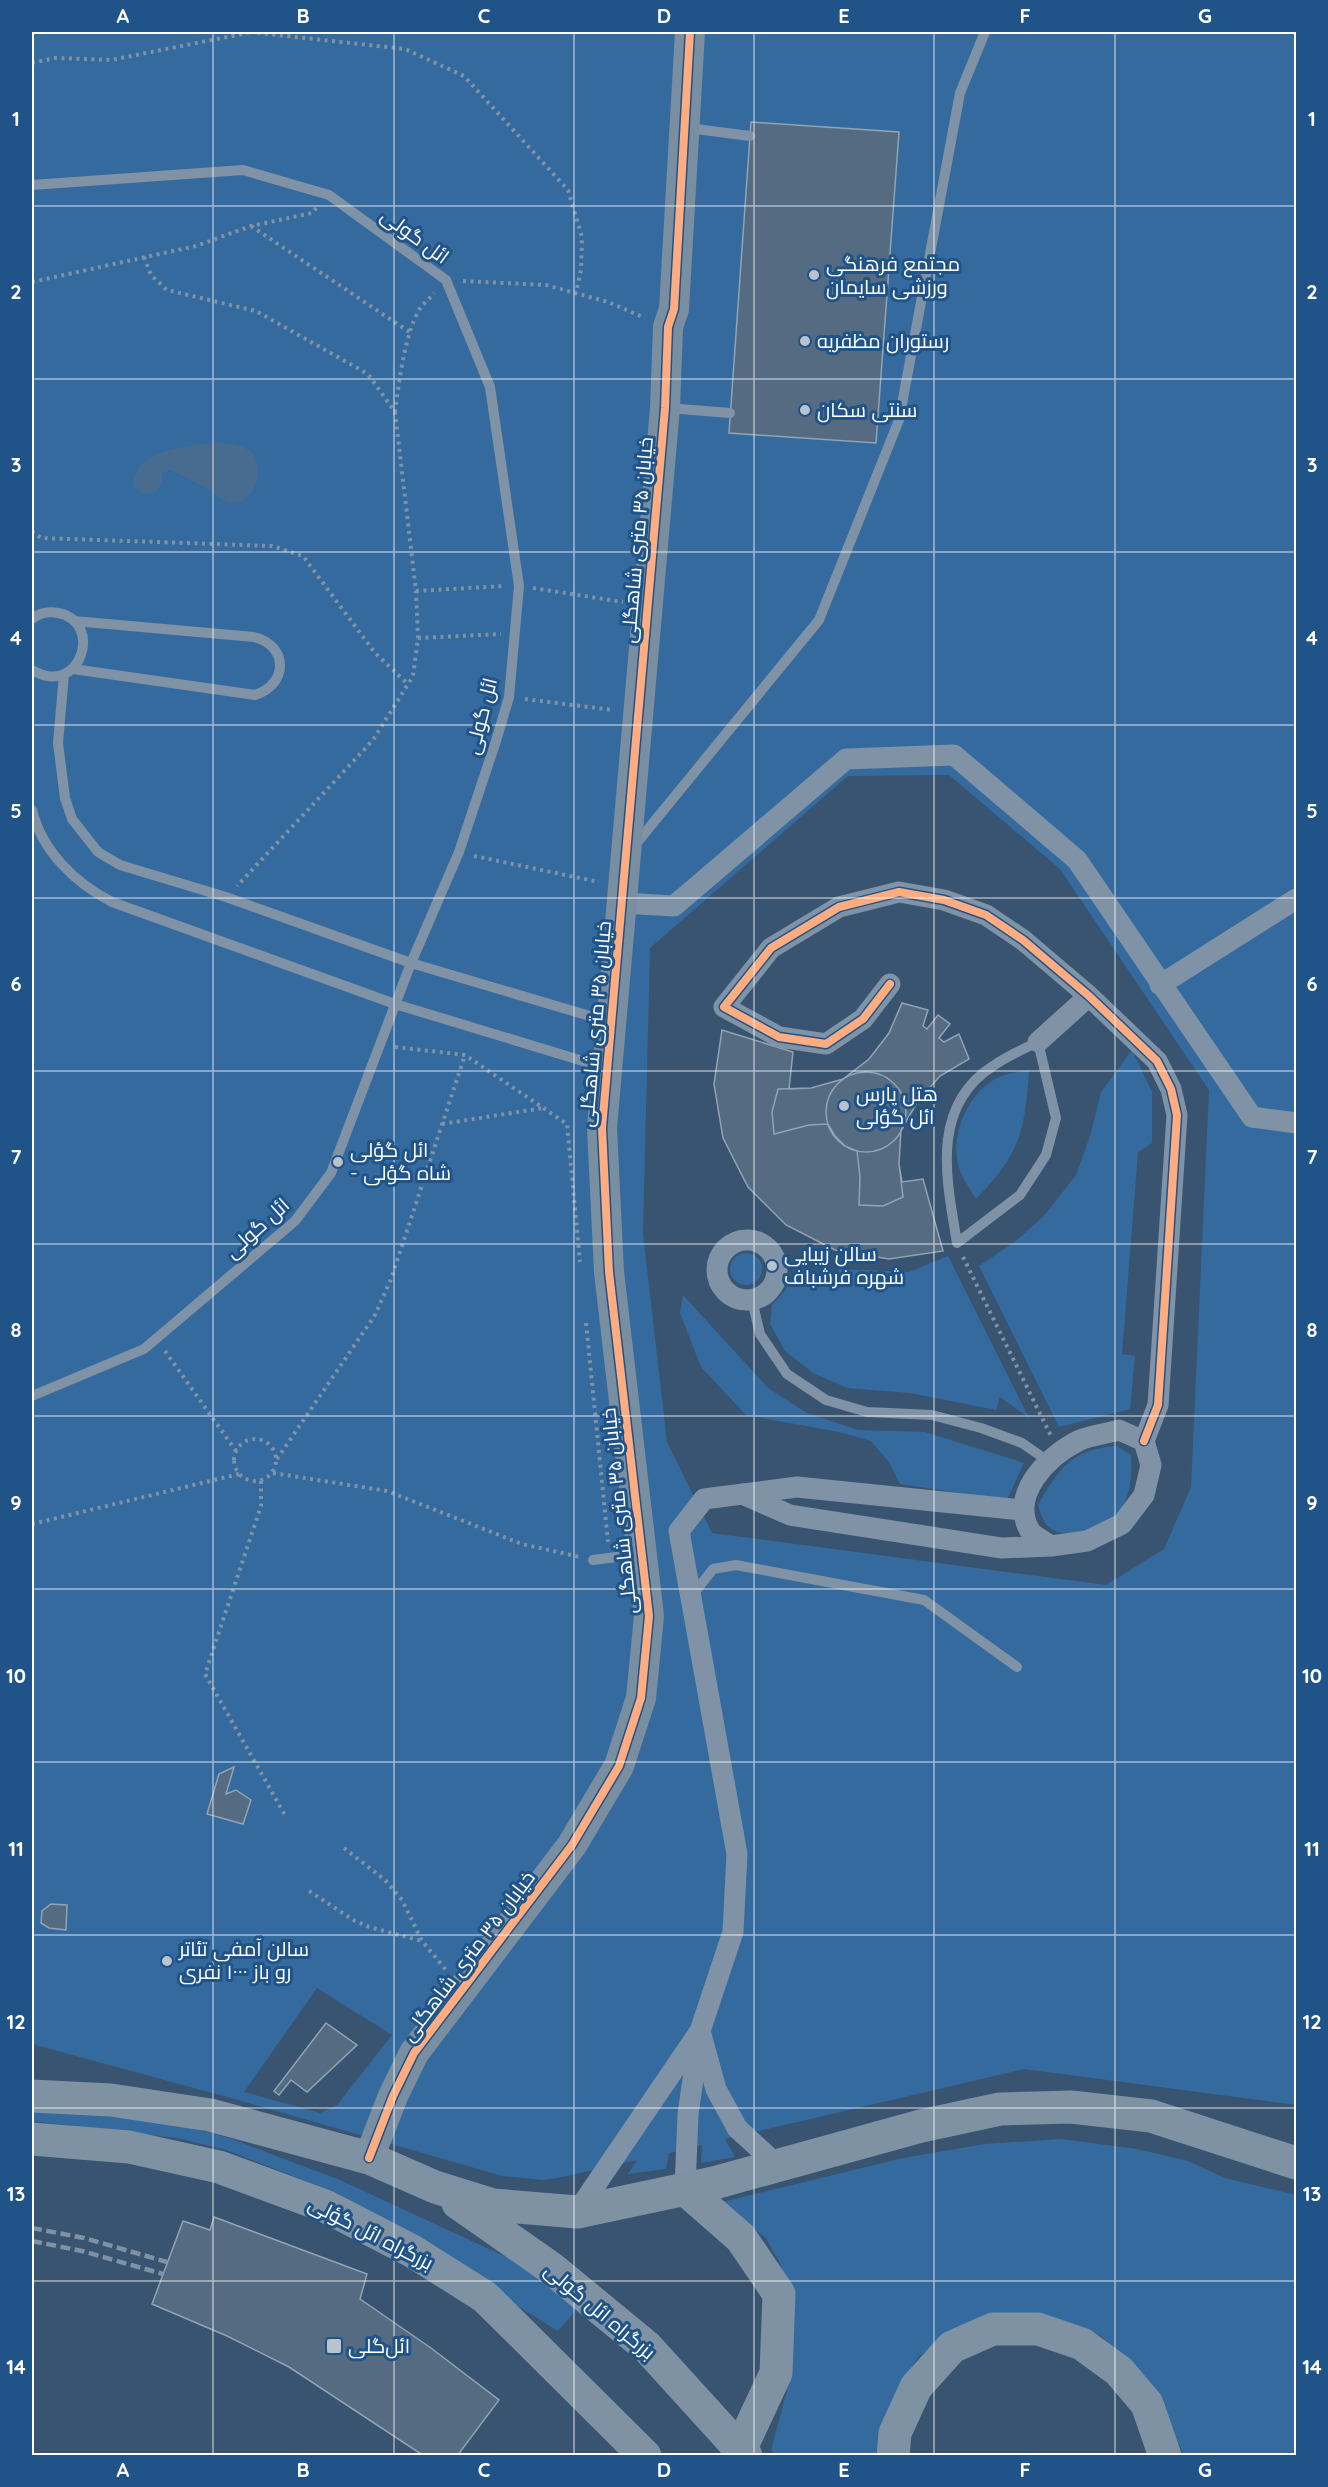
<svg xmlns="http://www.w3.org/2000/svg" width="1328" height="2487" viewBox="0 0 1328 2487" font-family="Quicksand,Cairo,sans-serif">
	<rect width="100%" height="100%" fill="#385470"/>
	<path fill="#356a9e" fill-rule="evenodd" d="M32 32H1296V2105L1024 2069 725 2139 735 2157 701 2163 702 2145 669 2153 666 2169 628 2174 637 2160 558 2178 543 2180 502 2176 238 2100 32 2044ZM949 775 1060 869 1209 1090 1191 1487 1164 1549 1106 1585 712 1533 667 1442 643 1234 650 948 848 776ZM317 1988 392 2035 337 2105 320 2113 244 2092Z
		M1132 1050 1152 1092V1143L1138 1152 1122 1354 1135 1356 1130 1409 1059 1427 979 1266 1013 1243 1044 1216 1076 1175 1090 1136 1101 1092Z
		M1029 1070C1025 1132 1020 1154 976 1199 971 1190 964 1181 960 1171 948 1138 967 1093 997 1078 1007 1073 1019 1072 1029 1070Z
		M730 1269a16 16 0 1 1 32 0a16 16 0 1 1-32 0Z
		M948 1256 1029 1418 1000 1397 996 1410 910 1393 847 1388 813 1373 785 1351 770 1324 772 1305 784 1292 799 1268 836 1278 839 1269 909 1272Z
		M683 1295 768 1388 807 1413 858 1430 925 1432 1024 1463 1007 1500 900 1484 889 1462 871 1441 839 1432 746 1415 701 1367 680 1313Z
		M1117 1446 1131 1455C1132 1476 1131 1495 1119 1512 1109 1526 1066 1540 1051 1529 1043 1523 1041 1515 1038 1505 1058 1470 1072 1448 1117 1446Z
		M32 2108 104 2114 181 2125 229 2138 340 2180 532 2269 577 2309 558 2331 337 2193 226 2150 177 2138 32 2121Z
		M1061 2139 1137 2149 1188 2161 1225 2178 1296 2195V2455H1184L1151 2385 1100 2335 1037 2314 979 2318 919 2356 897 2391 875 2455H776L771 2450 791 2376 795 2307 780 2263 765 2237 718 2203 903 2158 985 2144Z"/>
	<path fill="#476c90" d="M215 442C227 444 242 444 251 452 268 468 253 509 227 502 221 500 213 493 207 489 196 482 182 476 170 470L162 473V482L157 491C146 495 141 495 133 485 136 447 186 448 215 442Z"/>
	<path fill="#546b81" stroke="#92a3b4" stroke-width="1.5" d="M751 122 899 132 876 443 729 433Z
		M902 1003 928 1010 923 1026 927 1029 938 1015 950 1024 939 1038 944 1042 959 1034 969 1059 940 1076 918 1101 901 1130 899 1164 903 1197 883 1206 859 1205 860 1177 857 1151 845 1146 835 1136 828 1124 809 1125 774 1134 772 1112 778 1089 811 1088 843 1079 869 1059 889 1033Z
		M902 1003 928 1010 923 1026 927 1029 938 1015 950 1024 939 1038 944 1042 959 1034 969 1059 940 1076 918 1101 901 1130 899 1164 902 1182 923 1179 943 1251 889 1259 835 1250 786 1225 748 1187 723 1138 714 1084 722 1030 793 1052 789 1089 811 1088 843 1079 869 1059 889 1033Z
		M826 1112a40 40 0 1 1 80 0a40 40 0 1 1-80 0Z
		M234 1767 226 1794 236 1790 251 1800 243 1824 207 1814 219 1774Z
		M51 1904 67 1905 66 1930 49 1928 41 1923 42 1911Z
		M326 2023 357 2045 307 2092 291 2080 279 2095 274 2091Z
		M214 2217 367 2274 360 2299 431 2348 499 2400 457 2456H424L289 2367 227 2336 152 2304 183 2221 210 2230Z"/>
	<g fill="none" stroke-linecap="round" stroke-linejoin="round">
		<path stroke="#7f92a6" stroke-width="4" stroke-dasharray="3 4.5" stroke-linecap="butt" d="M250 32 405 49 464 76 568 190 582 237 581 270 576 293
			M32 63 55 58 111 60 252 32
			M251 226 411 333
			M144 257 151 275 167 290 256 311 368 374 395 412 416 591 418 638 413 676 373 740 237 886
			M463 281 546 285 608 302 645 318
			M32 282 196 246 251 226 312 213 317 207
			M395 412C399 383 405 330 421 307 425 302 430 298 434 293
			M32 531 41 538 272 546 303 556 375 653 408 684
			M533 588 623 602
			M416 591 504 586
			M418 638 501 634
			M525 699 612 710
			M474 856 599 882
			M395 1047 465 1055 567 1124 580 1262
			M442 1124 543 1108
			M963 1257 1051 1436
			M586 1323 608 1542
			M165 1351 236 1451
			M234 1460a21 21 0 1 1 42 0a21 21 0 1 1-42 0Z
			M277 1459 375 1315 391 1279 465 1055
			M273 1473 387 1491 522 1544 580 1557
			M261 1481V1506L205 1674 286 1817
			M32 1524 239 1474
			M344 1848 385 1880 402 1900 422 1941 446 1970
			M309 1891 355 1921 369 1927 422 1941"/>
		<path stroke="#7f92a6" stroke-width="10" d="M688 128 750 136
			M32 185 243 170 329 195 446 280 490 387 519 586 509 697 496 741 459 852 411 963 331 1173 295 1221 144 1349 32 1396
			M668 408 730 413
			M32 619C39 613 49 611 58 613 105 622 80 699 32 670
			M73 669 255 695C289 684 288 645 254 637L74 621
			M64 674 58 743 65 798 72 819 98 852 120 865 226 897 411 963 610 1022
			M32 810C42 851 75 883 112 902L395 1004 606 1068
			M635 845 819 620 899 420 960 93 985 32
			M1038 1042 1056 1118 1046 1155 1020 1195 957 1243C947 1181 929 1107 993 1066 1007 1056 1023 1049 1038 1042Z
			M752 1300 760 1334 787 1374 826 1400 867 1412 932 1415 981 1428 1022 1443 1048 1461
			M593 1560 640 1554
			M691 1597 713 1569 736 1565 924 1600 1017 1667"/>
		<path stroke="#7f92a6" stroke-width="21" d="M622 903 674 906 846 759 954 755 1077 860 1252 1117 1296 1123
			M890 984 863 1019 826 1044 779 1037 724 1007 771 948 839 907 899 892 944 900 986 915 1023 940 1089 996 1157 1061 1171 1089 1177 1115 1158 1405 1144 1441
			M1160 985 1296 899
			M1038 1042 1089 996
			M717 1270a30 30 0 1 1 60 0a30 30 0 1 1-60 0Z
			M1119 1430 1144 1441 1151 1465 1144 1495 1122 1524 1087 1541 1051 1546C1044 1541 1032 1536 1029 1529 1010 1494 1048 1456 1078 1441 1090 1435 1106 1434 1119 1430Z
			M742 1494 790 1515 1002 1548 1051 1546
			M685 2189 688 2114 700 2031 733 1932 737 1854 679 1531 704 1499 797 1487 1022 1510
			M577 2212 700 2031 716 2089 737 2128 778 2166"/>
		<path stroke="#7a8ea1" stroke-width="30" d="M369 2158 393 2096 414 2053 572 1845 619 1766 641 1698 649 1616 609 1272 602 1128 665 408 668 327 674 309 690 32"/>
		<path stroke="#7f92a4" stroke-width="33" d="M32 2096 111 2100 210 2115 369 2158 435 2187 493 2205 577 2212 714 2183 921 2126 1000 2109 1071 2107 1151 2116 1296 2163
			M32 2139 129 2147 219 2167 325 2206 412 2251 485 2297 645 2456
			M685 2189 741 2238 779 2294 776 2373 741 2448
			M458 2203 551 2268 647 2347 746 2456
			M893 2456 895 2433 916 2387 952 2347 993 2329H1038L1082 2344 1119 2371 1147 2404 1165 2456"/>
		<path stroke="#7f92a4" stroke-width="4.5" stroke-dasharray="10 4.5" stroke-linecap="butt" d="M32 2228 84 2238 167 2262
			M32 2241 82 2251 163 2274"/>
		<g stroke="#205488" stroke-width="11">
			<path id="cycleway" d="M890 984 863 1019 826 1044 779 1037 724 1007 771 948 839 907 899 892 944 900 986 915 1023 940 1089 996 1157 1061 1171 1089 1177 1115 1158 1405 1144 1441
				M369 2158 393 2096 414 2053 572 1845 619 1766 641 1698 649 1616 609 1272 602 1128 665 408 668 327 674 309 690 32"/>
		</g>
		<use href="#cycleway" stroke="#ffac80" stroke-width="8"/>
	</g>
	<path fill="none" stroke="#fff" stroke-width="1.5" stroke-opacity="0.55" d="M213 32V2456M394 32V2456M574 32V2456M754 32V2456M934 32V2456M1115 32V2456M32 206H1296M32 379H1296M32 552H1296M32 725H1296M32 898H1296M32 1071H1296M32 1244H1296M32 1416H1296M32 1589H1296M32 1762H1296M32 1935H1296M32 2108H1296M32 2281H1296"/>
	<g fill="#b9c3cd" stroke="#205488" stroke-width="2">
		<circle cx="814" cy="275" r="6"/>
		<circle cx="805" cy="341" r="6"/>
		<circle cx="805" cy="410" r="6"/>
		<circle cx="844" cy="1106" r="6"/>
		<circle cx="338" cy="1162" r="6"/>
		<circle cx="772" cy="1266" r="6"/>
		<circle cx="167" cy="1961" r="6"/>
		<rect x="326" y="2338" width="16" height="16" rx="3"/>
	</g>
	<g text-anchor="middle" stroke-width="6" stroke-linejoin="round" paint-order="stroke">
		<g font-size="20" fill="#fff" stroke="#205488">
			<text transform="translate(415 236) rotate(36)" y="7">ائل گولی</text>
			<text transform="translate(637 540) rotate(-85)" y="7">خیابان ۳۵ متری شاهگلی</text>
			<text transform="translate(481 716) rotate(-76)" y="7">ائل گولی</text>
			<text transform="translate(595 1024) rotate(-85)" y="7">خیابان ۳۵ متری شاهگلی</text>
			<text transform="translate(257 1228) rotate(-42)" y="7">ائل گولی</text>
			<text transform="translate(619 1511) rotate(-96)" y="7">خیابان ۳۵ متری شاهگلی</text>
			<text transform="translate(468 1956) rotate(-53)" y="7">خیابان ۳۵ متری شاهگلی</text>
			<text transform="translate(371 2233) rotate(27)" y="7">بزرگراه ائل گؤلی</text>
			<text transform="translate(600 2311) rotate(40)" y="7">بزرگراه ائل گولی</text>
		</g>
		<g font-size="20" fill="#fff" stroke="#205488" text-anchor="start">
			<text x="826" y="271">مجتمع فرهنگی<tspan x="826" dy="23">ورزشی سایمان</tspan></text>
			<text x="817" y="348">رستوران مظفریه</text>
			<text x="817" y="417">سنتی سکان</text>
			<text x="856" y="1101">هتل پارس<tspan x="856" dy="23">ائل گؤلی</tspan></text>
			<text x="350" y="1157">ائل گؤلی<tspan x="350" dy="23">- شاه گؤلی</tspan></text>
			<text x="784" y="1261">سالن زیبایی<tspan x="784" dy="23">شهره فرشباف</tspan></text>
			<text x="179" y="1956">سالن آمفی تئاتر<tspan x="179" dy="23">رو باز ۱۰۰۰ نفری</tspan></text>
			<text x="348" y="2353">ائل‌گلی</text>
		</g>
	</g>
	<rect width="1328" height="2487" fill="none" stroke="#205488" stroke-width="66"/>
	<rect x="33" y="33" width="1262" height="2421" fill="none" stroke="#fff" stroke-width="2"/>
	<g font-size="20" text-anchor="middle" font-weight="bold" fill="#fff">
		<text x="123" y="23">A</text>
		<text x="303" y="23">B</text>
		<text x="484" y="23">C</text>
		<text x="664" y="23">D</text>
		<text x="844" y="23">E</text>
		<text x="1025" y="23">F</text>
		<text x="1205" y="23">G</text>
		<text x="16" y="126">1</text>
		<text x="1312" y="126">1</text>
		<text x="16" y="299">2</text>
		<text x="1312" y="299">2</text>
		<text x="16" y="472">3</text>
		<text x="1312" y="472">3</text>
		<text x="16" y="645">4</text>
		<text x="1312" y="645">4</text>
		<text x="16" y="818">5</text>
		<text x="1312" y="818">5</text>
		<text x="16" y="991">6</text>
		<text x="1312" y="991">6</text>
		<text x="16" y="1164">7</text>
		<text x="1312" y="1164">7</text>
		<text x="16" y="1337">8</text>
		<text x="1312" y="1337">8</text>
		<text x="16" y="1510">9</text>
		<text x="1312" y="1510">9</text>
		<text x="16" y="1683">10</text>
		<text x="1312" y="1683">10</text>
		<text x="16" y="1856">11</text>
		<text x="1312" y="1856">11</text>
		<text x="16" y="2029">12</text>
		<text x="1312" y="2029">12</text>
		<text x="16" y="2201">13</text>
		<text x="1312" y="2201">13</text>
		<text x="16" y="2374">14</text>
		<text x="1312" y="2374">14</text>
		<text x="123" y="2477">A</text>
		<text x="303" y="2477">B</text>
		<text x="484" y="2477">C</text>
		<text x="664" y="2477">D</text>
		<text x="844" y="2477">E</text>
		<text x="1025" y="2477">F</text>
		<text x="1205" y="2477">G</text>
	</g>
</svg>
